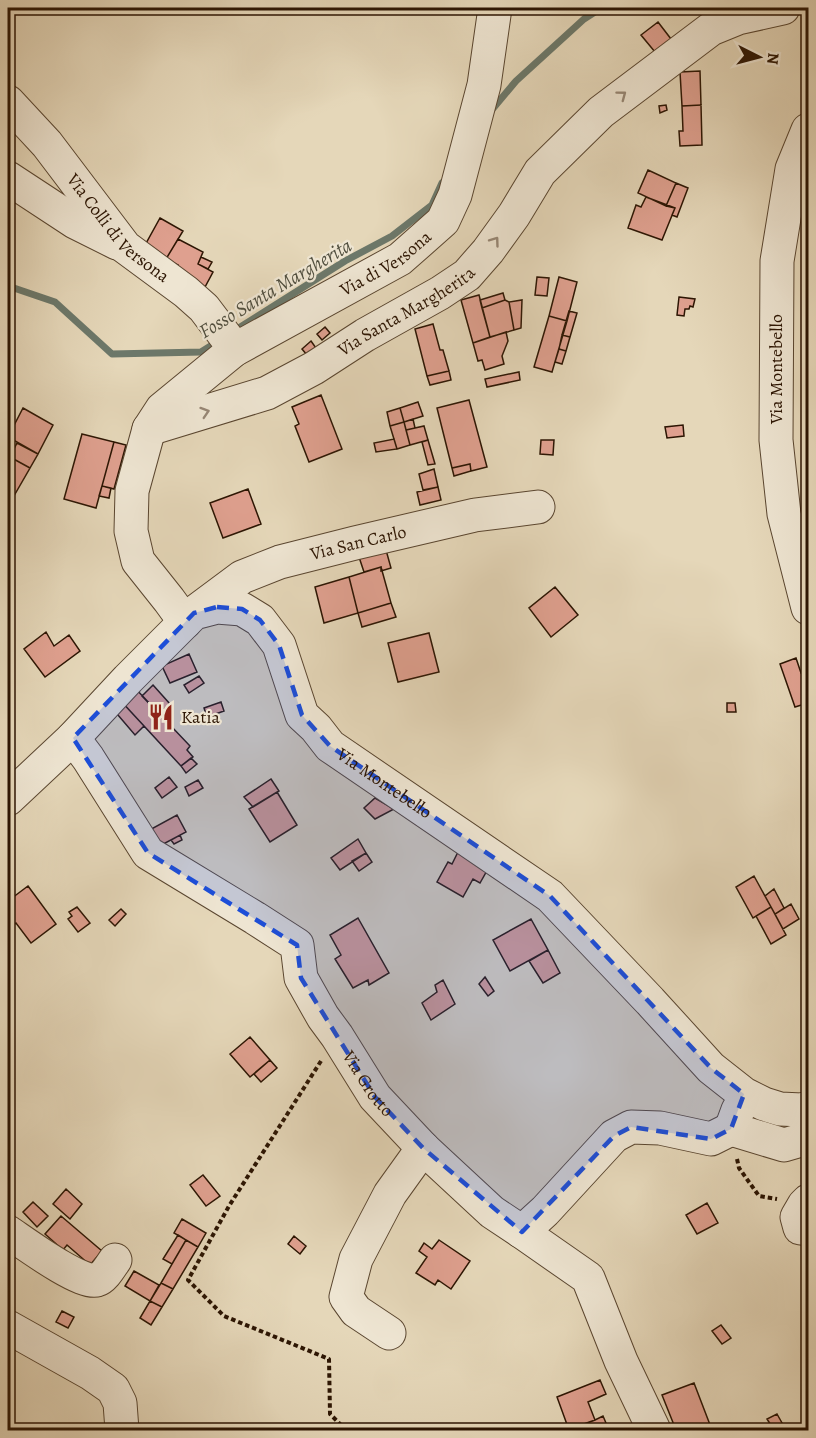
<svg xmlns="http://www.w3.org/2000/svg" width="816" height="1438" viewBox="0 0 816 1438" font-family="Alegreya,serif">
	<rect width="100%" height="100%" fill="#e5d7b9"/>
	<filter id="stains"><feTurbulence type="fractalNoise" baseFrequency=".00333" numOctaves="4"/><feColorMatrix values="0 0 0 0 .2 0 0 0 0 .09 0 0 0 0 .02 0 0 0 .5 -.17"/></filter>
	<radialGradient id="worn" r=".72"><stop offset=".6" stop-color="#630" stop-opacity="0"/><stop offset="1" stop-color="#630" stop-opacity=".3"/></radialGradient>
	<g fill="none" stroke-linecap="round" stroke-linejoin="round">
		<path stroke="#6c786a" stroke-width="7" d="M490 112 516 81 584 19 601 8
			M8 286 55 302 112 354 201 352 217 342
			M234 331 345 261 392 236 432 205 442 183"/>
	</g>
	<path fill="#dfa08f" stroke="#2c1503" stroke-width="1.5" d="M658 22 671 39 655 52 641 35Z
		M700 71 701 105 682 106 680 72Z
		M666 105 667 110 660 113 659 106Z
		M701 105 702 145 680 146 679 131H683L682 106Z
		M648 170 676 183 666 206 638 193Z
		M676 183 688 188 677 217 672 215 675 208 666 206Z
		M646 197 675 208 662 240 628 228 636 205 641 207Z
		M160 218 183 231 166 259 144 247Z
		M178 239 203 252 198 264 213 272 205 287 174 271 178 265 166 259Z
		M201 257 212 262 208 269 198 264Z
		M537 277 549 278 547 296 535 295Z
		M559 277 577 282 567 321 549 316Z
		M503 293 505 300 482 308 480 300Z
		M479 295 490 337 473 343 461 300Z
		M679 297 695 299 693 307 690 306 689 309H685L684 316 677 315Z
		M505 300 509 302 514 330 490 337 482 308Z
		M522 300 521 328 514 330 509 302Z
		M569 311 577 313 570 337 562 335Z
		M549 316 567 321 552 372 534 367Z
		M433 324 440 350H443L449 371 427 376 415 329Z
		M325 327 330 333 322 340 317 334Z
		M506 332 508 341 502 356 504 364 485 370 482 360 478 361 473 343Z
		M562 335 570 337 566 351 559 349Z
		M311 341 316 348 307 355 302 349Z
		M559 349 566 351 562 364 555 362Z
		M449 371 451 380 430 385 427 376Z
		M519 372 520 380 487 387 485 379Z
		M321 395 342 449 309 462 295 426 299 424 292 407Z
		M469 400 487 467 471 471 470 464 452 468 437 408Z
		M418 402 423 416 404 422 400 408Z
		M23 408 53 425 38 454 8 437Z
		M400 408 404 422 390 426 387 412Z
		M413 419 415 428 406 430 404 422Z
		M404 422 410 445 397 449 390 426Z
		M683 425 684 436 667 438 665 427Z
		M424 426 428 440 410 445 406 430Z
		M82 434 114 442 96 508 64 499Z
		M394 439 397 449 376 452 374 443Z
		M428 440 435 464 428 465 422 442Z
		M541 440H554L553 455 540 454Z
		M114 442 126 445 114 489 102 486Z
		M17 443 38 454 30 468 10 457Z
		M10 457 30 468 11 501 8 499V461Z
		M470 464 471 471 454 476 452 468Z
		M434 469 438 487 423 490 419 474Z
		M102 486 111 488 109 498 99 496Z
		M438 487 441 500 420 505 417 492Z
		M248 489 261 524 223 538 210 503Z
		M386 550 391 568 381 571V567L364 572 359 557Z
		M381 567 391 603 358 613 349 577Z
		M349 577 358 613 324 623 315 587Z
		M555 587 578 615 551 637 529 608Z
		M391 603 396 617 362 627 358 613Z
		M46 632 54 646 69 635 80 651 45 677 24 649Z
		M429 633 439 672 398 682 388 643Z
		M189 654 197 672 170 683 162 666Z
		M796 658 801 673 808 670V685L806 686 808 692V703L795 707 780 664Z
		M199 676 204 683 189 693 184 685Z
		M153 685 170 704 159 714 142 696Z
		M134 687 190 746 187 750 193 757 181 766 120 700Z
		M120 700 144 726 135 735 112 708Z
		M221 702 224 711 207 717 204 708Z
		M727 703H735L736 712H727Z
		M191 758 197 764 186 773 181 766Z
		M169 777 177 787 162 798 155 788Z
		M271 779 279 791 253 807 244 797Z
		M198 780 203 788 189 796 185 787Z
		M277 792 297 825 270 842 249 809Z
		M375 798 394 809 375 819 364 808Z
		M177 815 186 832 154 849 144 833Z
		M180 835 182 840 174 844 171 840Z
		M358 839 366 853 340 870 331 858Z
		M459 850 489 867 480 883 473 879 463 897 437 882 448 862 452 864Z
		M366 853 372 862 359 871 352 861Z
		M754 876 771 907 753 918 736 887Z
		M28 886 56 924 31 943 16 923 8 929V901Z
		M774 889 784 908 775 914 765 896Z
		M791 904 799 919 783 929 775 914Z
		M77 907 90 923 78 932 68 919 72 916 69 912Z
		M771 907 786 935 771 944 756 916Z
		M121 909 126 914 115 926 109 920Z
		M358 918 389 973 369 985 368 980 353 988 335 959 341 955 330 935Z
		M531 919 548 950 510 971 493 940Z
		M548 950 560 973 543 983 529 961Z
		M485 977 494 991 488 996 479 984Z
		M443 980 455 1004 431 1020 422 1003 437 992 435 985Z
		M250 1037 270 1060 250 1077 230 1054Z
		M270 1060 277 1068 261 1082 254 1074Z
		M203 1175 220 1196 206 1206 190 1185Z
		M66 1189 82 1204 70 1219 53 1204Z
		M33 1202 48 1216 37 1227 23 1212Z
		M707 1203 718 1223 697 1234 686 1215Z
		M61 1216 102 1251 90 1265 67 1245 63 1250 45 1234Z
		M182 1219 206 1233 198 1247 174 1233Z
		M178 1235 186 1240 172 1264 163 1259Z
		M294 1236 306 1246 300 1254 288 1244Z
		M186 1240 198 1247 173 1289 161 1283Z
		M439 1240 470 1261 451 1289 438 1280 435 1285 416 1273 427 1257 419 1251 424 1243 432 1249Z
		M134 1271 159 1285 150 1301 125 1286Z
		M161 1283 173 1289 162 1307 150 1301Z
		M150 1301 162 1307 151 1325 140 1318Z
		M62 1311 74 1317 68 1328 56 1322Z
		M721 1325 731 1338 722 1344 712 1331Z
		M600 1380 606 1394 588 1402 595 1420 569 1430 557 1397Z
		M694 1383 712 1430H676L662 1395Z
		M777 1414 786 1430H774L767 1419Z
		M603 1416 609 1430H567L595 1420Z"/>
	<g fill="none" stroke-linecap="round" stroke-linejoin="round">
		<g stroke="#5a4630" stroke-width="35">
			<g id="minor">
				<path id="s1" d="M8 102 47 144 125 247 186 292 204 308 229 341 234 350"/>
				<path d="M808 130 792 169 777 261 776 440 784 514 808 608"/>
				<path d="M8 178 75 222 117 243"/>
				<path id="s2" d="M149 429 267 393 314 368 365 335 440 293 467 275 488 251 514 215 540 172 601 112 711 29 738 18 783 8"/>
				<path id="s3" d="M195 612 242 577 280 562 355 543 475 515 538 507"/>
				<path id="s4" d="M185 622 169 600 138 561 131 531 132 491 149 429 162 409 234 350 400 259 443 221 455 195 484 85 495 8"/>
				<path id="s5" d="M73 738 88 758 148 853 255 918 297 945 301 978 323 1017 337 1036 375 1097 423 1148 492 1212 522 1232 545 1211 614 1136 631 1127 660 1128 711 1139 731 1129"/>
				<path id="s6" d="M8 799 73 738 128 679 194 613 217 607 242 609 260 620 279 645 302 715 316 728 330 746 550 896 650 1001 711 1068 744 1094 764 1104 780 1109 802 1110 808 1108"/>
				<path d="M738 1110 731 1129 784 1145 808 1138"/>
				<path d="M808 1201 804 1205 797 1217 800 1228 808 1229"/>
				<path d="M8 1232C23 1242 81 1285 97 1280 104 1278 110 1267 115 1260"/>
				<path d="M522 1232 588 1278 621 1361 654 1430"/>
				<path d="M8 1327 90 1373 113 1389 120 1403 122 1430"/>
				<path d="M389 1333 356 1311 346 1297 356 1259 390 1194 423 1148"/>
			</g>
		</g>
		<path stroke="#2c1503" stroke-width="4" stroke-dasharray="4.5 3" stroke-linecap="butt" d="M321 1061 229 1206 188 1280 224 1316 329 1359 330 1414 346 1430
			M737 1159 739 1168 759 1196 777 1199"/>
		<use href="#minor" stroke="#eee5d2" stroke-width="33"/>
	</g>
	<defs><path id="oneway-chevron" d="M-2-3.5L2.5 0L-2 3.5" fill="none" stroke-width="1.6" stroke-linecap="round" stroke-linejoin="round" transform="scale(1.5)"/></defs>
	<g stroke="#978775">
		<use href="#oneway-chevron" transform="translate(622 95) rotate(-37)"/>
		<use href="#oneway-chevron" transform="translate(495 241) rotate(-54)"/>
		<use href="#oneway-chevron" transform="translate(205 412) rotate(-18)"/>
	</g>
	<path fill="#1d4ed8" fill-opacity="0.2" stroke="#1d4ed8" stroke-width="4.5" stroke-dasharray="12 8" stroke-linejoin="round" d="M217 607 242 609 260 620 279 645 302 715 330 746 550 896 711 1068 744 1094 731 1129 711 1139 631 1127 614 1136 522 1232 423 1148 375 1097 301 978 297 945 148 853 73 738 194 613Z"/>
	<defs>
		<g id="restaurant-bare" transform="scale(2.07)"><path d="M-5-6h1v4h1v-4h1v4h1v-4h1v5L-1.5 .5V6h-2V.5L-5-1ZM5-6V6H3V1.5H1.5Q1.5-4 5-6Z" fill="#8f2418" stroke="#eee5d2" stroke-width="2.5" paint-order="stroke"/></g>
	</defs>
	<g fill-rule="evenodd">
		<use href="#restaurant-bare" x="161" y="717"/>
	</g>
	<g text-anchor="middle" stroke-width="4.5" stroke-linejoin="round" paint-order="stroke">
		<g font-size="18" fill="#2c1503" stroke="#eee5d2">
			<text dy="6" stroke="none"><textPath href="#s1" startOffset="168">Via Colli di Versona</textPath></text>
			<text dy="6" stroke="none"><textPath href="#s4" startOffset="504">Via di Versona</textPath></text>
			<text dy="6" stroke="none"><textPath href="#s2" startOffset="285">Via Santa Margherita</textPath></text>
			<text transform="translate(776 369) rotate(-90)" y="6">Via Montebello</text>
			<text dy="6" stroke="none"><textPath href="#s3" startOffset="180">Via San Carlo</textPath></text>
			<text dy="6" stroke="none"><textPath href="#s6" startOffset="546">Via Montebello</textPath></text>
			<text dy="6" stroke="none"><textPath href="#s5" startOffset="471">Via Grotto</textPath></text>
		</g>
		<g font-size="18" fill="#2c1503" stroke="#eee5d2" text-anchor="start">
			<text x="181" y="723">Katia</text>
		</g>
		<g font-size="20" font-style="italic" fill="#514f3f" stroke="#eee5d2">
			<text transform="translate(275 288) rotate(-31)" y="7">Fosso Santa Margherita</text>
		</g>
	</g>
	<rect width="816" height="1438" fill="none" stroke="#e5d7b9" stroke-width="30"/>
	<rect x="9" y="9" width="798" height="1420" fill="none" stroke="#2c1503" stroke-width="3"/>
	<rect x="15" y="15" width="786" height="1408" fill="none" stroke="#2c1503" stroke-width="1.5"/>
	<g transform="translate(759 57) rotate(96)" stroke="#eee5d2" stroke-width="4.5" paint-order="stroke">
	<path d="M0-4.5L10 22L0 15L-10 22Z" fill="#2c1503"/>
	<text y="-9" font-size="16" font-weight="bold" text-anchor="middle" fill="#2c1503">N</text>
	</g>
	<rect width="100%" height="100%" filter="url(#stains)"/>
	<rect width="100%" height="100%" fill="url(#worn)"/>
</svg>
